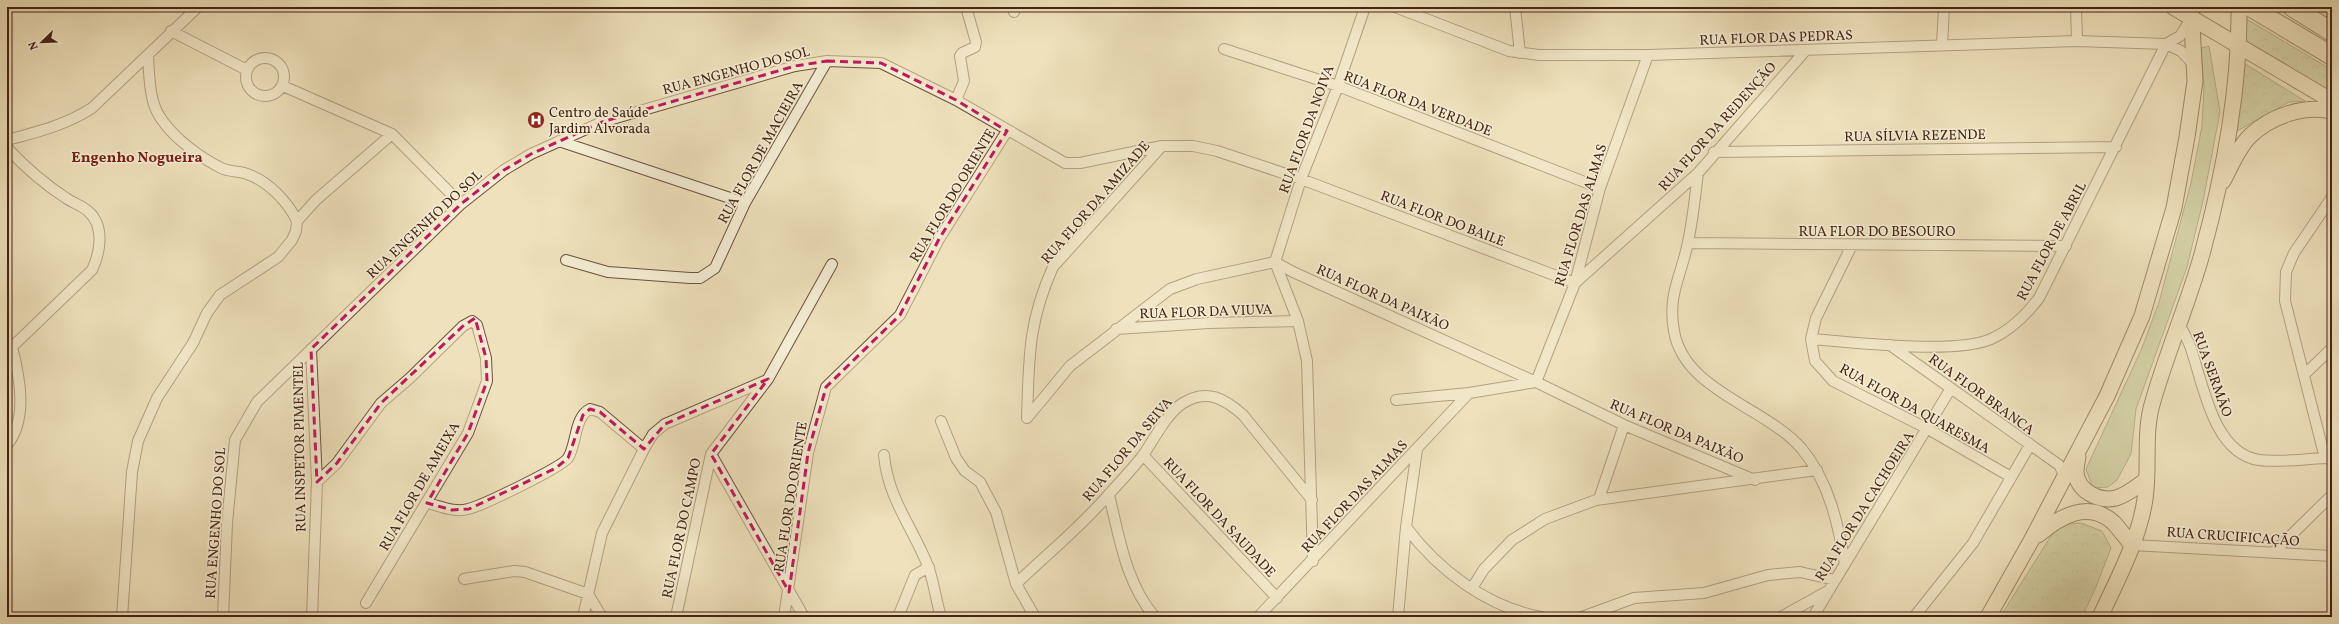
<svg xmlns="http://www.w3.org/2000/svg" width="2339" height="624" viewBox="0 0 2339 624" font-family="Vollkorn,serif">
	<defs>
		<pattern id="forest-crowns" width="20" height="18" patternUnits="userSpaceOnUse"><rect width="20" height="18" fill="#b9c290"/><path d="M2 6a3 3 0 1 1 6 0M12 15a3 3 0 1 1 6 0" fill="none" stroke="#a0a67b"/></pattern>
	</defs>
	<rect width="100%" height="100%" fill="#eee1bb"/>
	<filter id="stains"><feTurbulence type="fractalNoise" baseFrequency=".005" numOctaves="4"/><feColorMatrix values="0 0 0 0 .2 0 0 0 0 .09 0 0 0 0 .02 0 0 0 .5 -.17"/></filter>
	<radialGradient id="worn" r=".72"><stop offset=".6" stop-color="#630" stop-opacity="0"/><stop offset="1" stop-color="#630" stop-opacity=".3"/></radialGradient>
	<path fill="#b9c290" stroke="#7e7252" d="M2209 46 2220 112 2203 201 2187 267 2136 409 2131 454 2117 480 2108 487 2093 488 2086 469 2142 348 2159 302 2191 183 2202 126 2204 87 2201 48Z"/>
	<path fill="url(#forest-crowns)" stroke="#7e7252" d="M2308 7H2332V22Z
		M2238 14 2332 70V95L2243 41Z
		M2245 64 2305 101 2289 102 2237 131Z
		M2081 523 2102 531 2111 548 2096 587 2082 617H2000L2056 528 2068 524Z"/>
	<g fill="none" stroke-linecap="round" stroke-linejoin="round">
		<g stroke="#6e523d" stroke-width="12">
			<path id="minor" d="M1012 7 1014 12
				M1395 7 1509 51 1539 55H1648L2077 41 2166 44 2181 51 2194 65
				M1515 7 1520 53
				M2076 7 2077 41
				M171 31 247 70
				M2166 44 2180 36 2191 19
				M1942 45 1944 7
				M1224 49 1338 86 1600 188
				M148 56C149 70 149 87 153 101 160 129 196 155 221 168 229 172 239 171 247 174 268 181 288 202 297 221
				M246 77a19 19 0 1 1 38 0a19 19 0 1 1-38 0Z
				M283 86 392 134 461 204
				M956 100 964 81 960 56 962 53 975 47 976 42 966 7
				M7 140C37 132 66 125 92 108L198 7
				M559 141 745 203
				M7 148C25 167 44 184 66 198 73 203 83 206 89 212 105 227 100 253 92 270L12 347C20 378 28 419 7 445
				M1714 152 2116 147
				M1698 173C1695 196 1693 219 1688 242 1682 274 1667 295 1674 331 1684 391 1766 407 1802 449 1829 482 1838 523 1845 564
				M297 221 316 200 392 134
				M1688 243 2066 246
				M1852 245 1816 318 1811 339 1815 361 1833 381 1928 429 2011 477
				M566 260 608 272 690 278H700L715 268 745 203 827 61
				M1275 262 1298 321 1307 361 1313 561
				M1275 262 1301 179 1338 86 1365 7
				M2179 324C2183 331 2187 338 2190 346 2203 381 2212 453 2259 460 2281 463 2309 458 2332 458
				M1116 329 1209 323 1298 321
				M1811 339C1854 342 1954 355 1991 339 2011 330 2026 315 2039 298L2166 44
				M1890 345 2059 465 2065 476
				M311 349 317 482 312 617
				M2305 374 2332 348
				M1396 400 1469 393 1536 382 1575 283 1600 188 1648 55
				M1027 418 1070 366 1170 289 1197 279 1275 262 1293 272 1536 382 1624 425 1755 480
				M1027 418C1029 359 1028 322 1053 267L1162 146
				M941 421 956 458 965 471 980 482 996 512 1016 584 1035 617
				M711 454 804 617
				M884 455C888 499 912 526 928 566 934 582 936 601 941 617
				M1143 455 1277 598
				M2325 458 2285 301 2286 272 2294 253 2332 197
				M317 482 337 463 381 403 410 378 463 326 472 321 477 325 486 358 487 381 468 433 366 603
				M1109 495C1119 536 1126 584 1155 617
				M1599 499 1624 425
				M427 503C440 506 455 513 468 509 482 506 562 467 568 458 577 444 574 417 590 409L600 412 644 449
				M1406 527C1438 570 1487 607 1541 617
				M2132 545 2332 556
				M2273 553 2332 495
				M464 579 514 571 525 572 588 594 602 617
				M1016 584C1047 554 1082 526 1110 493 1122 480 1134 467 1144 454 1154 439 1168 412 1183 403 1207 388 1225 399 1243 415L1312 500
				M1472 588 1484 569 1512 540 1545 519 1596 500 1817 470
				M122 617 132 472 138 441 157 398 193 343 207 313 220 295 278 257 292 240 296 231 297 221
				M223 617 227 523 235 440 257 402 461 204 504 170 531 154 602 122 795 66 827 61 881 63 956 100 1065 163H1080L1162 146H1193L1217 151 1301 179 1575 283 1698 173 1806 50
				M583 617 602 533 644 449 653 434 665 424 767 380
				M676 617 711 454 768 379 832 264
				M784 617 808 453 826 387 900 315 939 239 1007 131
				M898 617 915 575 929 567
				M1258 617 1469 393
				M1398 617 1406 527 1417 450
				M1582 617 1634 598 1704 593 1768 575 1800 572 1835 580
				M1781 617 1828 591
				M1813 617 1951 388
				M1914 617 1973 543 2030 445"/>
		</g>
		<g stroke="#442313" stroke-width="17">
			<path id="primary" d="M2173 7 2332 101
				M2223 181C2231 166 2238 148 2250 136 2271 116 2303 105 2332 111
				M2078 457C2077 462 2076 467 2076 472 2077 491 2099 502 2116 498 2127 495 2136 487 2146 480
				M2038 535C2059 517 2088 499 2114 523 2120 530 2126 538 2132 545
				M1988 617 2031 541 2107 396 2142 316 2174 208 2187 137 2195 81 2191 7
				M2100 617C2117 580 2139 540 2145 499 2150 467 2143 433 2153 401 2167 352 2188 304 2202 254 2223 177 2240 86 2239 7"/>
		</g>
		<g stroke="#442313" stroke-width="20">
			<path id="motorway" d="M2250 7 2332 56
				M2292 7 2332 32"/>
		</g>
		<use href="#minor" stroke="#f4ecd3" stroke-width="10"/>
		<use href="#primary" stroke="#eee1bb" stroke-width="15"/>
		<use href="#motorway" stroke="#eee1bb" stroke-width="18"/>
	</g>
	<path d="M0 0H2339V624H0ZM827 61 881 63 956 100 1007 131 939 239 900 315 826 387 808 453 789 592 711 454 768 379 665 424 644 449 600 412 590 409 583 415 568 458 556 468 469 509 452 510 427 503 468 433 487 381 486 358 475 318 463 326 381 403 337 463 317 482 311 349 461 204 504 170 531 154 602 122 795 66Z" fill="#eee1bb" fill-opacity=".55" fill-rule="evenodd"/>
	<path fill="none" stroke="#c2185b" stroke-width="3" stroke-dasharray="8 5" stroke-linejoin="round" d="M827 61 881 63 956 100 1007 131 939 239 900 315 826 387 808 453 789 592 711 454 768 379 665 424 644 449 600 412 590 409 583 415 568 458 556 468 469 509 452 510 427 503 468 433 487 381 486 358 475 318 463 326 381 403 337 463 317 482 311 349 461 204 504 170 531 154 602 122 795 66Z"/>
	<defs>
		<g id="hospital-disc" transform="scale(0.9)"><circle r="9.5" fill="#8f2418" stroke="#f4ecd3"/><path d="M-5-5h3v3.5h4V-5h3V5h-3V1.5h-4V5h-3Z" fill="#fff"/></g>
	</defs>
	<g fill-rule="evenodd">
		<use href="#hospital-disc" x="536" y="120"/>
	</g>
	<g text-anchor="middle" stroke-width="3.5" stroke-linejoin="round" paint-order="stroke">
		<g font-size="14" fill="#442313" stroke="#f4ecd3">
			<text transform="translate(1776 37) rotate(-2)" y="5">RUA FLOR DAS PEDRAS</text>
			<text transform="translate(736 70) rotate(-15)" y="5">RUA ENGENHO DO SOL</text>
			<text transform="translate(1418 103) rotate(21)" y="5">RUA FLOR DA VERDADE</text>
			<text transform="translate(1717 126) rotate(-48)" y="5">RUA FLOR DA REDENÇÃO</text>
			<text transform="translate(1306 129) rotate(-70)" y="5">RUA FLOR DA NOIVA</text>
			<text transform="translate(1915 135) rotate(-1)" y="5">RUA SÍLVIA REZENDE</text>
			<text transform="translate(760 152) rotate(-61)" y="5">RUA FLOR DE MACIEIRA</text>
			<text transform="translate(952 195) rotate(-59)" y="5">RUA FLOR DO ORIENTE</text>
			<text transform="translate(1095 202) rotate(-49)" y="5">RUA FLOR DA AMIZADE</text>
			<text transform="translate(1580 215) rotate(-73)" y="5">RUA FLOR DAS ALMAS</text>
			<text transform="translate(1443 218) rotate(21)" y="5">RUA FLOR DO BAILE</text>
			<text transform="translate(424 224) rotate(-43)" y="5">RUA ENGENHO DO SOL</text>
			<text x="1877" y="236">RUA FLOR DO BESOURO</text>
			<text transform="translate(2051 241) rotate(-62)" y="5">RUA FLOR DE ABRIL</text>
			<text transform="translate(1383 297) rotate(24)" y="5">RUA FLOR DA PAIXÃO</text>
			<text transform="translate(1206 311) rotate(-2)" y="5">RUA FLOR DA VIUVA</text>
			<text transform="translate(2213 374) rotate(70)" y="5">RUA SERMÃO</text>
			<text transform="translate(1982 394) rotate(36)" y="5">RUA FLOR BRANCA</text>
			<text transform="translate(1915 408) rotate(29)" y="5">RUA FLOR DA QUARESMA</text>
			<text transform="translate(1677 431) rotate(23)" y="5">RUA FLOR DA PAIXÃO</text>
			<text transform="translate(299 447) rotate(-91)" y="5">RUA INSPETOR PIMENTEL</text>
			<text transform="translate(1127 449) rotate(-50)" y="5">RUA FLOR DA SEIVA</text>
			<text transform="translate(419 486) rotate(-60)" y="5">RUA FLOR DE AMEIXA</text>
			<text transform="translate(1354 496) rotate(-47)" y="5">RUA FLOR DAS ALMAS</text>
			<text transform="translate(790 497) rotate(-81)" y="5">RUA FLOR DO ORIENTE</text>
			<text transform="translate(1864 506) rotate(-58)" y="5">RUA FLOR DA CACHOEIRA</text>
			<text transform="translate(1220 517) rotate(47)" y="5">RUA FLOR DA SAUDADE</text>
			<text transform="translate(215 523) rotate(-86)" y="5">RUA ENGENHO DO SOL</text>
			<text transform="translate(681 528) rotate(-78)" y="5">RUA FLOR DO CAMPO</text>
			<text transform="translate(2233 536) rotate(4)" y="5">RUA CRUCIFICAÇÃO</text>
		</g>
		<g font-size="14" fill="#442313" stroke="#f4ecd3" text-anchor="start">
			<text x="549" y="117">Centro de Saúde<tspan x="549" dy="16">Jardim Alvorada</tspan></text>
		</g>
		<g font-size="15" font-weight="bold" fill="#7a1f14" stroke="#f4ecd3">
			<text x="137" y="162">Engenho Nogueira</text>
		</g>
	</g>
	<rect width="2339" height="624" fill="none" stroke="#eee1bb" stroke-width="24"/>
	<rect x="8" y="8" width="2323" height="608" fill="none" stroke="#442313" stroke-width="2"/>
	<rect x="12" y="12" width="2315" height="600" fill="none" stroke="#442313"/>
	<g transform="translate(42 42) rotate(247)" stroke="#f4ecd3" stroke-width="3" paint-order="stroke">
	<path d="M0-3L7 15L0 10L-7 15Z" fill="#442313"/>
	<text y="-6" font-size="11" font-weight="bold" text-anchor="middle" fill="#442313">N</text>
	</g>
	<rect width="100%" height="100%" filter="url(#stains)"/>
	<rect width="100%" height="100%" fill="url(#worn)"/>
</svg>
